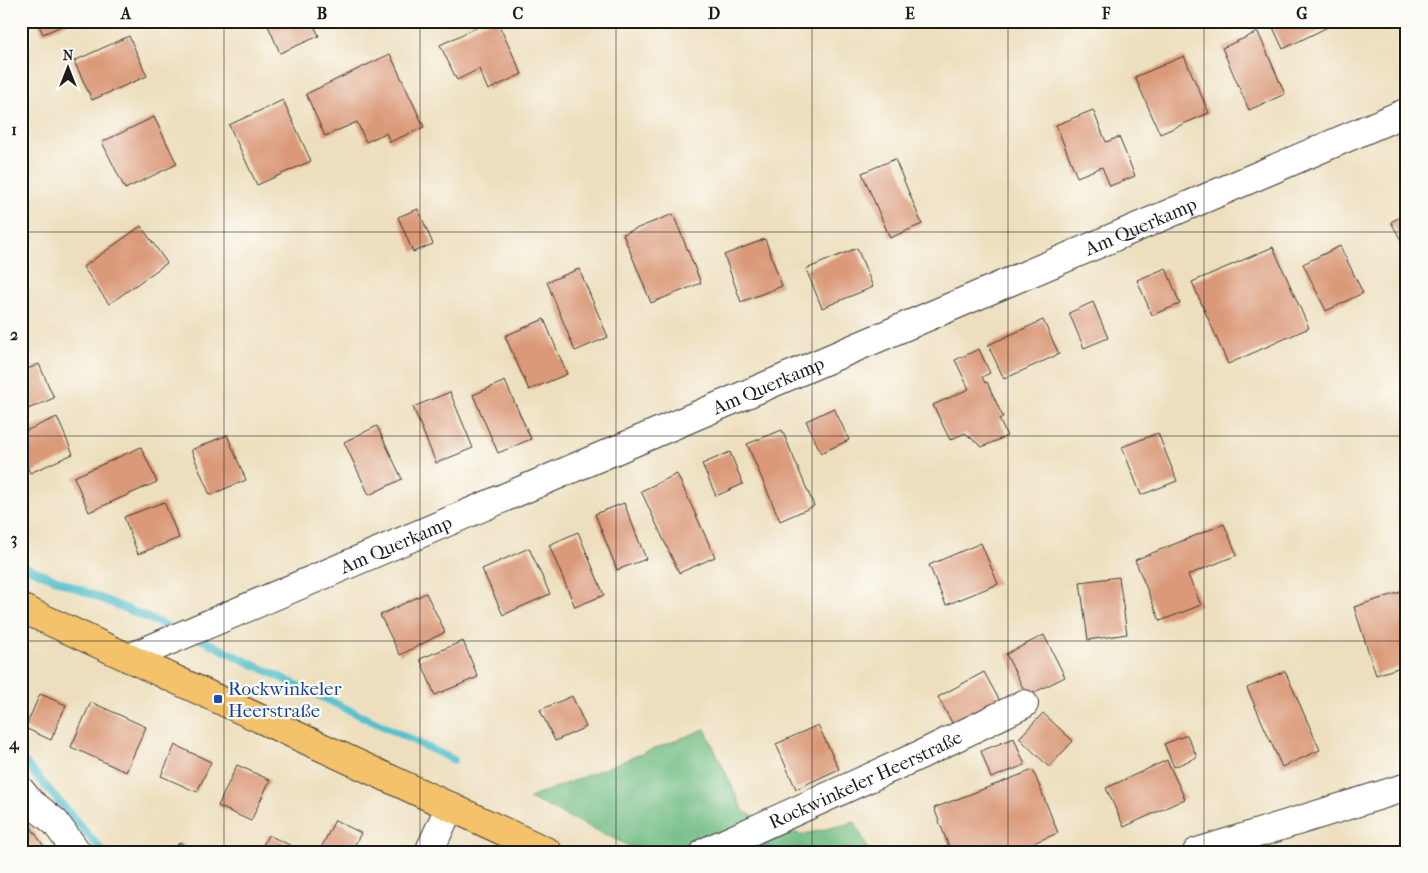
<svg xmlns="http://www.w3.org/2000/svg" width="1428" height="873" viewBox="0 0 1428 873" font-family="'IM FELL French Canon',serif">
	<rect width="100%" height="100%" fill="#fdfcf7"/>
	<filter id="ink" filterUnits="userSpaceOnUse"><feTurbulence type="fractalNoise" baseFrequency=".02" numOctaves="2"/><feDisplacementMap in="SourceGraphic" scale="10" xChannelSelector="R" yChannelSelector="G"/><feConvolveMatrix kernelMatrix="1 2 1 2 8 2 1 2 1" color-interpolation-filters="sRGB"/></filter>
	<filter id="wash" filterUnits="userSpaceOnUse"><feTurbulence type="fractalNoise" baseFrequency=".0096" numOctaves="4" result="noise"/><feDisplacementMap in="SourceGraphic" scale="20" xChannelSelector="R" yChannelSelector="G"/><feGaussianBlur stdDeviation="1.12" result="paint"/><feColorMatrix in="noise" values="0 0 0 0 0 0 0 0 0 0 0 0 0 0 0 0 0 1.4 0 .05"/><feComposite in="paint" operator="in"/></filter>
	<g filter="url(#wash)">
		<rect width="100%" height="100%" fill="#eddfbe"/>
		<path fill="#73be85" stroke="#486d50" d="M705 729 744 812 801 835 855 822 869 852H642L529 798Z"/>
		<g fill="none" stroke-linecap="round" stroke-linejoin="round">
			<path stroke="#53c0cc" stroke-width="8" d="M21 565 167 626
				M198 638 454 760
				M21 758 103 852"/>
		</g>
		<g id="blocks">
			<path fill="#da9978" d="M37 21H73L43 34Z
				M266 21H312L319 36 280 53Z
				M490 21H497L522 74 488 90 479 69 457 80 440 45Z
				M1270 21H1340L1283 49Z
				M1258 32 1285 94 1249 110 1222 48Z
				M129 36 147 76 92 100 74 61Z
				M390 54 424 127 390 142 386 133 366 142 357 122 325 136 306 94Z
				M1184 56 1209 113 1160 134 1135 77Z
				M283 100 311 161 257 185 229 125Z
				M1093 110 1106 142 1119 137 1135 176 1110 186 1102 167 1077 177 1056 125Z
				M154 117 177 164 125 189 102 142Z
				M895 159 922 224 890 238 862 173Z
				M418 209 433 244 413 252 398 217Z
				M1407 213V251L1391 222Z
				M673 214 701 283 651 303 623 234Z
				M141 226 167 263 109 304 83 267Z
				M765 239 782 286 741 302 724 255Z
				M1340 246 1363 293 1326 311 1303 264Z
				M1273 247 1309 328 1228 364 1192 282Z
				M857 248 873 287 822 308 806 269Z
				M1166 268 1180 304 1152 315 1137 280Z
				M579 269 608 337 575 351 547 282Z
				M1093 302 1108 338 1084 348 1069 313Z
				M544 319 567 374 529 390 505 336Z
				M1043 320 1059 354 1004 379 988 345Z
				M979 349 990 373 982 377 985 383 987 382 1003 417 999 419 1007 436 982 447 965 433 950 440 933 405 969 389 955 360Z
				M39 364 54 398 21 412V372Z
				M505 381 531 439 498 453 473 395Z
				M450 392 473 448 436 463 413 407Z
				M834 408 849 440 821 453 806 421Z
				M57 417 73 454 30 473 21 452V433Z
				M377 426 402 479 369 495 344 442Z
				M782 430 814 506 780 521 747 444Z
				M1158 433 1177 481 1141 495 1122 447Z
				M227 435 246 480 210 495 191 450Z
				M141 447 157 482 89 512 74 477Z
				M730 452 743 484 716 496 702 464Z
				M677 474 715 557 679 573 641 491Z
				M164 502 179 538 138 554 124 517Z
				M624 503 646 559 617 570 595 514Z
				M1224 524 1237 555 1188 575 1201 605 1160 621 1135 560Z
				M578 532 604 595 575 607 549 545Z
				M981 543 998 584 946 605 929 565Z
				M529 548 550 594 503 615 482 569Z
				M1119 577 1127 634 1088 640 1080 582Z
				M1407 590V665L1376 675 1354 607Z
				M426 593 445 632 400 655 380 615Z
				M1044 635 1065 677 1027 696 1006 654Z
				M463 641 478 677 435 695 420 659Z
				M1285 671 1320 750 1282 767 1247 688Z
				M984 672 1003 707 957 732 938 697Z
				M40 694 66 705 51 740 25 728Z
				M572 696 586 727 555 741 540 710Z
				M91 702 146 727 126 772 71 747Z
				M1043 713 1073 741 1049 767 1019 738Z
				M818 725 839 769 796 789 776 744Z
				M1187 735 1197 757 1174 767 1164 744Z
				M1014 738 1025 765 991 778 981 751Z
				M175 745 211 762 197 792 161 776Z
				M1167 760 1185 799 1124 827 1106 788Z
				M237 765 270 780 251 821 218 806Z
				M1033 770 1058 833 1011 852H951L934 808Z
				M23 816 48 852H21V818Z
				M335 820 361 833 351 852H319Z
				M268 835 305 852H260Z
				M180 842 190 852H171Z"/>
		</g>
	</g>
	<g filter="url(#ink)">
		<use href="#blocks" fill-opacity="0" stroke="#3b3934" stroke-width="1"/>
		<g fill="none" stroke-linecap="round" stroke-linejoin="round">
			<g stroke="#3b3934" stroke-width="30">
				<g id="minor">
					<path id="s1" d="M129 658 1407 112"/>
					<path d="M21 791 30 802 55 822 77 852"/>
					<path d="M429 852 450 806"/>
					<path id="s2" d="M705 852 922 754 1024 704"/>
					<path d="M1197 852 1407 787"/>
				</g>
			</g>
			<g stroke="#3b3934" stroke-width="30">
				<path id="major" d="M21 608 548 852"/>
			</g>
			<use href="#minor" stroke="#fff" stroke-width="28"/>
			<use href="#major" stroke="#f3c26a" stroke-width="28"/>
		</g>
	</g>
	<path fill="none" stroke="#1c1c1c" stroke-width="1" stroke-opacity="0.55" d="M224 21V852M420 21V852M616 21V852M812 21V852M1008 21V852M1204 21V852M21 232H1407M21 436H1407M21 641H1407"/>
	<rect fill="#1a4fb4" stroke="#fdfcf7" stroke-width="2" x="213" y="694" width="10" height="10" rx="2.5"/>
	<g text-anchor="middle" stroke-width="4.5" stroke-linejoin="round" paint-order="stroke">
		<g font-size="19" fill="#1c1c1c" stroke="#fdfcf7">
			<text dy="7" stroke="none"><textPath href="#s1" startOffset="1100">Am Querkamp</textPath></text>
			<text dy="7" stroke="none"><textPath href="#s1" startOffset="695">Am Querkamp</textPath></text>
			<text dy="7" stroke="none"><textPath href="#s1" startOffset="290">Am Querkamp</textPath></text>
			<text dy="7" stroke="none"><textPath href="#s2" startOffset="176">Rockwinkeler Heerstraße</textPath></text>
		</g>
		<g font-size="19" fill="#164399" stroke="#fdfcf7" text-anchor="start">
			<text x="228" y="695">Rockwinkeler<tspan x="228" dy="22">Heerstraße</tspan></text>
		</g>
	</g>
	<rect width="1428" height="873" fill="none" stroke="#fdfcf7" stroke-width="55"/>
	<g transform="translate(68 68)" stroke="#fdfcf7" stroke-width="4" paint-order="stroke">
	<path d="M0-4L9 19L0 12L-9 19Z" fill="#1c1c1c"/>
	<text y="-8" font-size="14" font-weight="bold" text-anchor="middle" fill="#1c1c1c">N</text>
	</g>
	<rect x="28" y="28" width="1372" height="818" fill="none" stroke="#1c1c1c" stroke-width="2"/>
	<g font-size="16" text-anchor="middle" font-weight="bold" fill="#1c1c1c">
		<text x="126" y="19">A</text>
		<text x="322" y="19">B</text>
		<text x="518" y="19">C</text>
		<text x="714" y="19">D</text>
		<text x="910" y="19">E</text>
		<text x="1106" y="19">F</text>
		<text x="1302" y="19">G</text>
		<text x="14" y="135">1</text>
		<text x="14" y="340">2</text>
		<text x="14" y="544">3</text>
		<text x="14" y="749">4</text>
	</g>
</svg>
